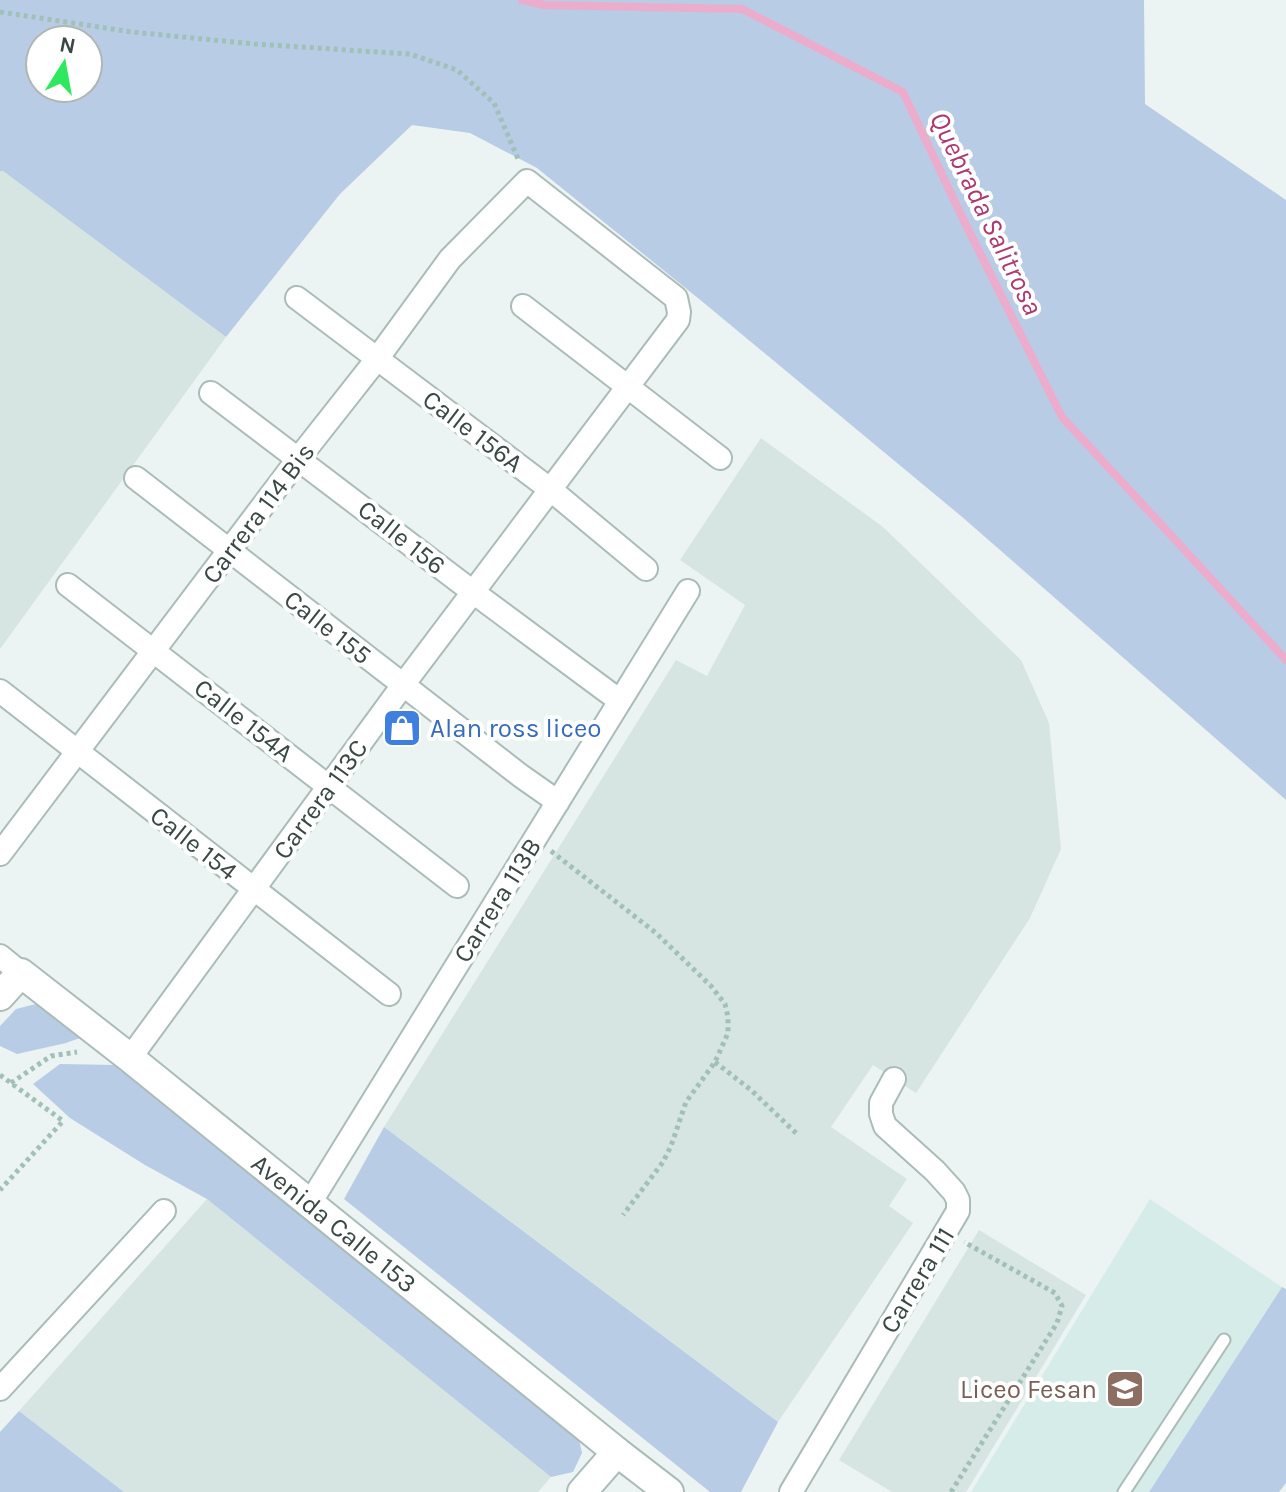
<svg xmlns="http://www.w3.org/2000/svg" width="1286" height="1492" viewBox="0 0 1286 1492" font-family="Karla,sans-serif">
	<rect width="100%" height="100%" fill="#ebf4f2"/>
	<path fill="#d7e5e2" d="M0 171H3L226 337 0 649Z
		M761 438 883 527 1021 660 1049 723 1061 849 1030 918 916 1093 873 1065 831 1127 907 1179 889 1206 913 1223 778 1422 384 1127 676 660 707 676 745 605 680 560Z
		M207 1199 551 1477 538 1492H124L19 1411Z
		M979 1230 1086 1295 966 1492H892L839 1460Z"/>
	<path fill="#d6ece8" d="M1150 1199 1282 1287 1149 1492H971Z"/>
	<path fill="#b8cce5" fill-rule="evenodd" d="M0 0H1144L1145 104 1286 200V800L961 516 704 303 537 168 470 133 412 125 340 194 226 337 3 171H0ZM40 40H88V88H40Z
		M36 1004 80 1038 66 1043 17 1054 0 1046V1026L16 1009Z
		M60 1064 117 1065 579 1439 582 1453 573 1472 551 1477 207 1199 145 1165 70 1118 33 1084Z
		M384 1127 778 1422 741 1492H710L344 1199Z
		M1282 1287 1286 1289V1483L1279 1492H1149Z
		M19 1411 124 1492H0V1432Z"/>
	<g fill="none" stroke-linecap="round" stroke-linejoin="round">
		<path stroke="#ebadcb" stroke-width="8" d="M522 0 544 5 742 9 903 92 964 221 1062 417 1286 660"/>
		<g stroke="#abbcb8" stroke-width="15">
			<path id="service" d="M1124 1492 1224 1340"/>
		</g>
		<g stroke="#abbcb8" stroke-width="26">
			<path id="minor" d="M297 298 551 490 646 569
				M523 306 720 458
				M211 393 473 592 620 701
				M136 478 521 776 558 802
				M68 585 457 886
				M0 691 389 994
				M0 854 299 458 377 359 450 259 527 181 676 298 679 312 678 320 403 685 130 1058
				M0 956 21 973
				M310 1203 688 591
				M0 1389 164 1211
				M791 1492 958 1211V1200L954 1192 935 1171 885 1126 881 1114V1103L894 1079"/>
		</g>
		<g stroke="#abbcb8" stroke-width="32">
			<g id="tertiary">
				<path id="s1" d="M0 996 21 973 130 1058 617 1452 669 1492"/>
				<path d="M582 1492 617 1452"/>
			</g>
		</g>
		<path stroke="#a1c0b8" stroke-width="5" stroke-dasharray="4 4" stroke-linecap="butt" d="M0 12 132 32 254 44 410 54 457 70 494 103 519 161
			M551 851 656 933 711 986 725 1004 728 1017V1033L715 1062 686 1102 671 1146 663 1162 623 1215
			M715 1062 751 1090 797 1134
			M0 1075 63 1121 0 1190
			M11 1083 51 1056 77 1052
			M951 1492 1057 1323 1062 1306 1055 1293 964 1242"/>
		<use href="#service" stroke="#fff" stroke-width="11"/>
		<use href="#minor" stroke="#fff" stroke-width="22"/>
		<use href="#tertiary" stroke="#fff" stroke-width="28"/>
	</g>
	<defs>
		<g id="shop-square" transform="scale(2)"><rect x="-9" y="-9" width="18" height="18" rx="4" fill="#3f7fe0" stroke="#fff"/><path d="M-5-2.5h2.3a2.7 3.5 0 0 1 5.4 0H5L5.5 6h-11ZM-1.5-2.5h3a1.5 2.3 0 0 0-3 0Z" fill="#fff"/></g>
		<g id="school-square" transform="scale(2)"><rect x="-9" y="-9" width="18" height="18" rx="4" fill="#8d6e63" stroke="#fff"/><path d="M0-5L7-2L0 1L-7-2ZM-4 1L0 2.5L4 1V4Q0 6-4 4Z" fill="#fff"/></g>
	</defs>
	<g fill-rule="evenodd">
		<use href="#shop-square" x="402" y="728"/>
		<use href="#school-square" x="1125" y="1389"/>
	</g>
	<g text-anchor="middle" stroke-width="8" stroke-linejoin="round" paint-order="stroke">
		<g font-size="26" fill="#394844" stroke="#fff">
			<text transform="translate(473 431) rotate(37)" y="9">Calle 156A</text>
			<text transform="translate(258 513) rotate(-53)" y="9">Carrera 114 Bis</text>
			<text transform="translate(402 537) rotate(38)" y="9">Calle 156</text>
			<text transform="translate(328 627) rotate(38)" y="9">Calle 155</text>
			<text transform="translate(244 720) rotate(38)" y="9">Calle 154A</text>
			<text transform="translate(320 799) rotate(-54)" y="9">Carrera 113C</text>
			<text transform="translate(194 843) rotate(38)" y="9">Calle 154</text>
			<text transform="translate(497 900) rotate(-58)" y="9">Carrera 113B</text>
			<text dy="9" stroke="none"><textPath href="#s1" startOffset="432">Avenida Calle 153</textPath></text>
			<text transform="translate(917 1280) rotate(-59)" y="9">Carrera 111</text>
		</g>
		<g font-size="26" fill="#366cbe" stroke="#fff" text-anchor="start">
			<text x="430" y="737">Alan ross liceo</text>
		</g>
		<g font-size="26" fill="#785e54" stroke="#fff" text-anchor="end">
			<text x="1097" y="1398">Liceo Fesan</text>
		</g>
		<g font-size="28" font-style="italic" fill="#ac3a70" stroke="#fff">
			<text transform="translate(987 213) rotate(64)" y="10">Quebrada Salitrosa</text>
		</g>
	</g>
	<g transform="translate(64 64) rotate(11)"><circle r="38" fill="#ffffff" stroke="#b0b6b4" stroke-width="2"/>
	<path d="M0-6L14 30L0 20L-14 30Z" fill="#2ee95e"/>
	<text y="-12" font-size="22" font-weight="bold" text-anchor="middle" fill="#394844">N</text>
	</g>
</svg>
